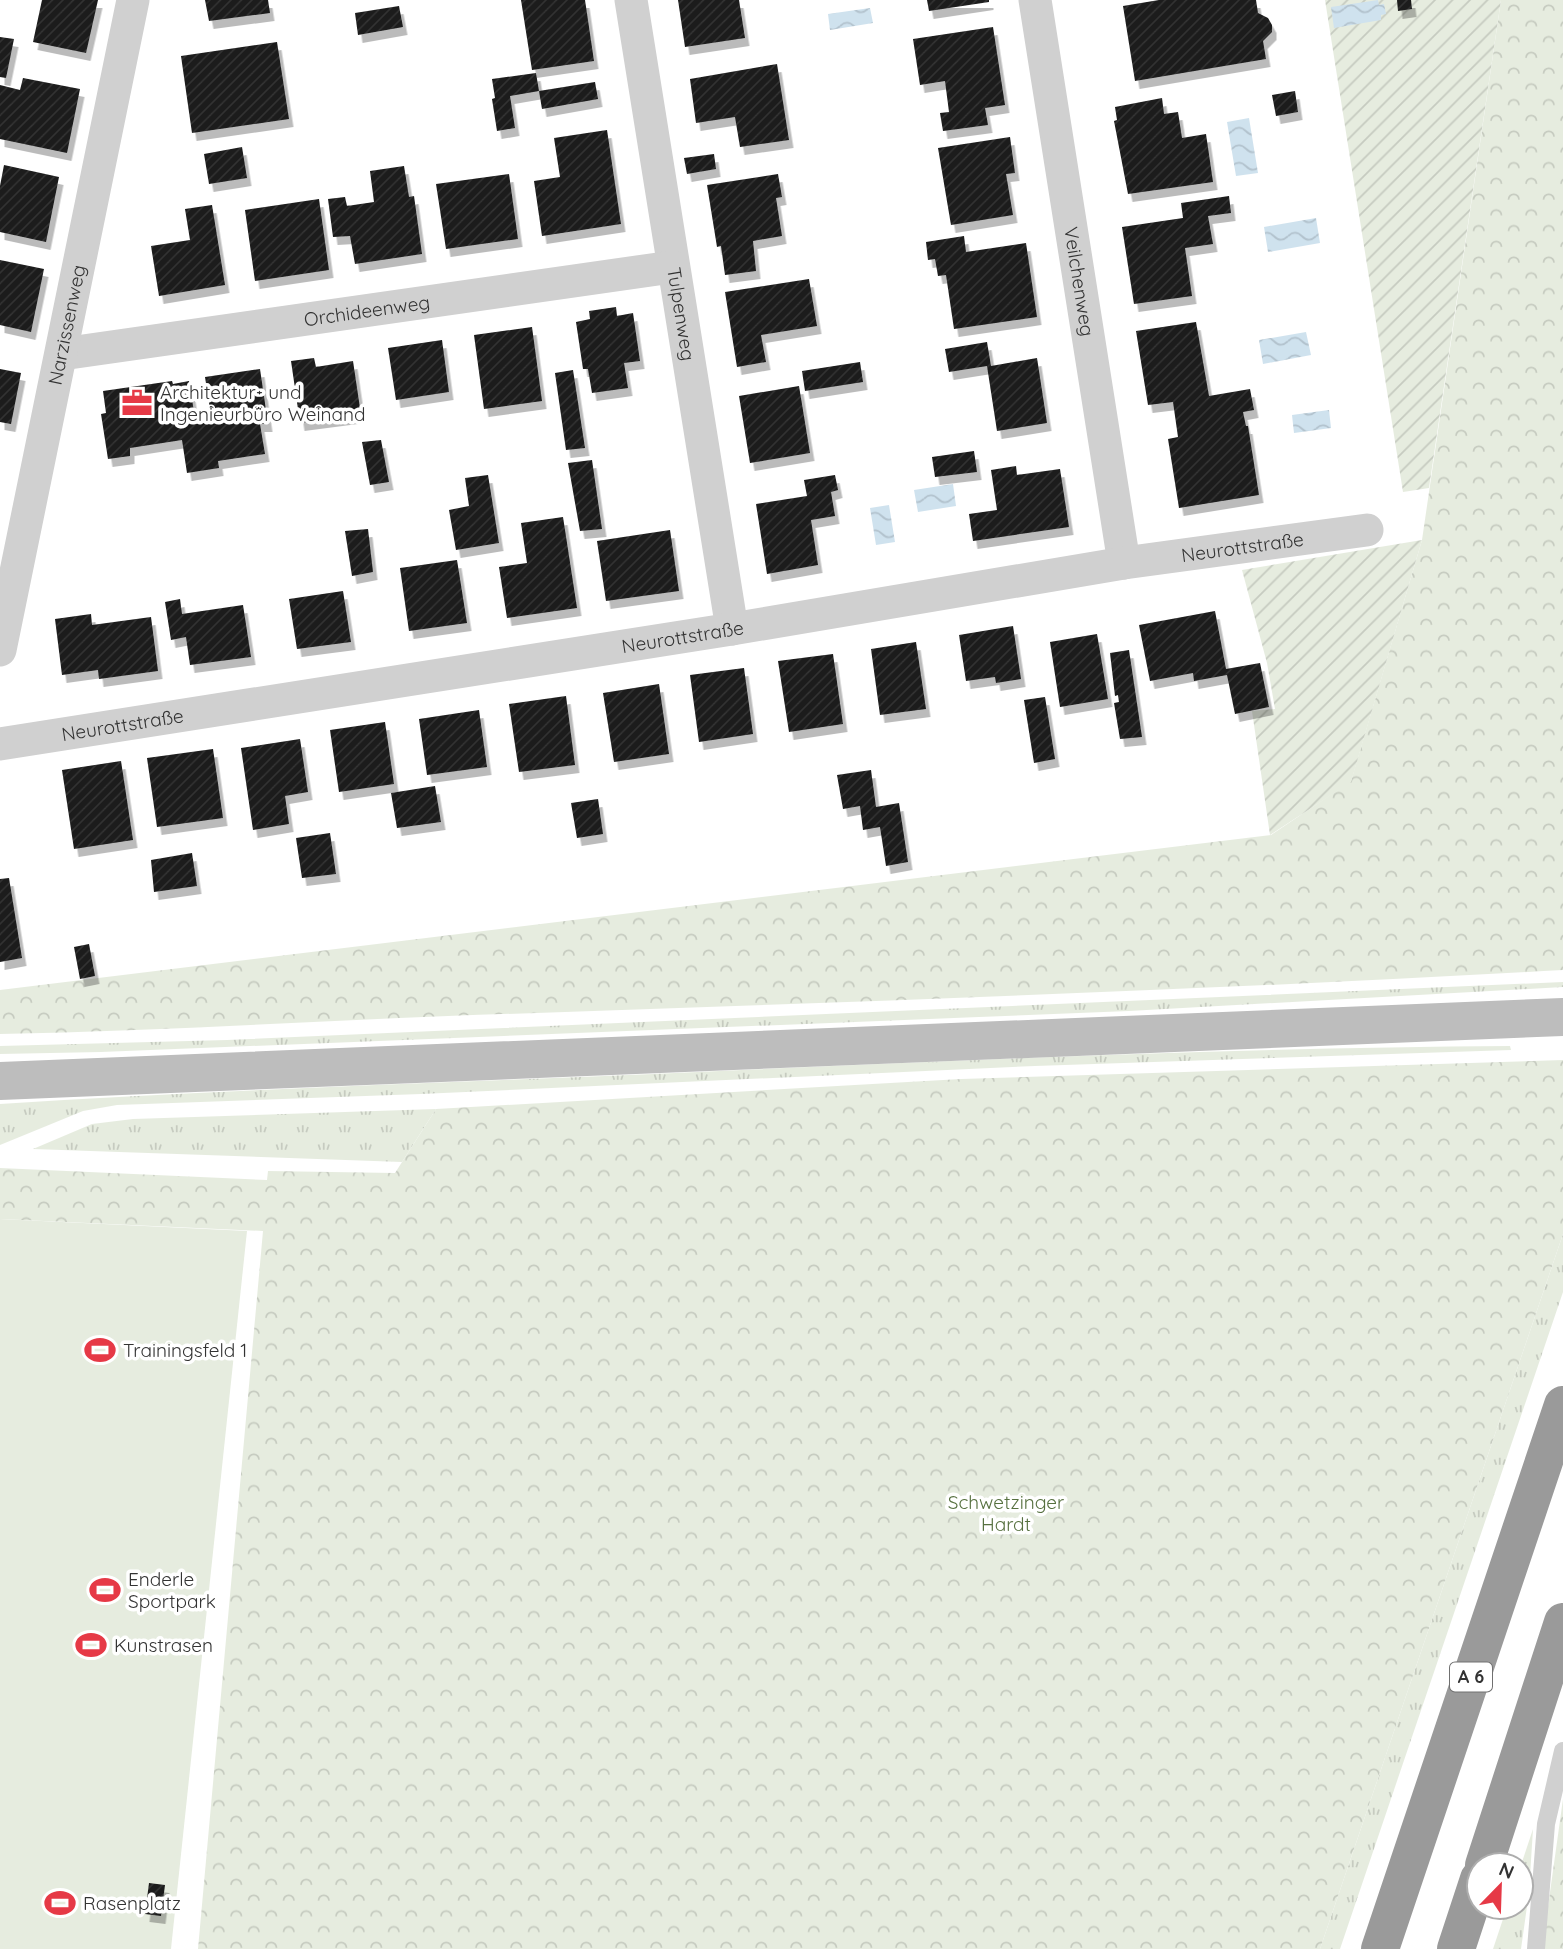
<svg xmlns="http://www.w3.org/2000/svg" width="1563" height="1949" viewBox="0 0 1563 1949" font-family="Quicksand,sans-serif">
	<defs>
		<pattern id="grass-tufts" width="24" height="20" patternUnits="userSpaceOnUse" patternTransform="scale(1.75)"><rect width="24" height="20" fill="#e6ecdf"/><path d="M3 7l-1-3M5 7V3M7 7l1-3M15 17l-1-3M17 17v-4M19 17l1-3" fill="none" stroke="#c6cbc0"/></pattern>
		<pattern id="forest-crowns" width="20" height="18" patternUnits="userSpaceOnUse" patternTransform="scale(1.75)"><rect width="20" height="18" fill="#e6ecdf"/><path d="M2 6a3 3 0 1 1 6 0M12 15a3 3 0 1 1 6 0" fill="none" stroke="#c6cbc0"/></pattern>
		<pattern id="garden-furrows" width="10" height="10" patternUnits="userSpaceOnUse" patternTransform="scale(1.75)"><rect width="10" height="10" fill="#e6ecdf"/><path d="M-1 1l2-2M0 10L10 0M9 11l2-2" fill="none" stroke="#c6cbc0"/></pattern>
		<pattern id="water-waves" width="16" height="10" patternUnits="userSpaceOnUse" patternTransform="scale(1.75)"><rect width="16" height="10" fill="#cfe2ee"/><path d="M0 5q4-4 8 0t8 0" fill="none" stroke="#b2c2cd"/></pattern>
		<pattern id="building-hatch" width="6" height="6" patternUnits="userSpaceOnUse" patternTransform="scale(1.75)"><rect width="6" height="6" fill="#1a1a1a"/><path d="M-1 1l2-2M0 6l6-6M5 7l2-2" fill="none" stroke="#333"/></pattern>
		<filter id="shadow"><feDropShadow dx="4.5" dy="8" stdDeviation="0" flood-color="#0004"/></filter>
	</defs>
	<rect width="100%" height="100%" fill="#fff"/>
	<path fill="url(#grass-tufts)" d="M1563 982V987L1129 1011 101 1052 0 1054V1046L227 1040Z
		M1510 1046 1511 1050 1035 1066 421 1094 117 1105 83 1111 0 1145V1104C217 1090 435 1083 653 1074 938 1061 1224 1048 1510 1046Z
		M436 1109 402 1162 33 1149 92 1124 133 1119Z
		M1563 1234V1292L1340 1949H1320Z
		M1533 1829 1529 1892 1521 1949H1493L1507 1907H1521V1865Z"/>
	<path fill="url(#forest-crowns)" d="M1501 0H1563V970C1192 991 820 1003 448 1016 298 1022 149 1031 0 1034V990L1271 835 1351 781 1422 540Z
		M1563 1060V1234L1320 1949H198L263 1231 0 1219V1168L267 1180 268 1171 395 1173 436 1109 961 1079Z
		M1563 1799V1949H1544L1545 1928Z"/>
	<path fill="url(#garden-furrows)" d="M1325 0H1501L1429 488 1403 492Z
		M1422 540 1351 782 1270 835 1252 711 1275 709 1267 663 1242 570Z"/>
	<path fill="#e6ecdf" d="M0 1219 247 1231 171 1949H0Z"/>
	<path fill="url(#water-waves)" d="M1378 0 1379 5 1384 4 1386 14 1381 15V20L1334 28 1331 7Z
		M870 8 873 23 830 30 828 14Z
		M1249 118 1258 173 1236 176 1227 122Z
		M1316 218 1320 243 1268 252 1264 227Z
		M1306 332 1311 355 1263 364 1259 340Z
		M1329 410 1331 428 1294 433 1292 415Z
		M953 484 956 506 918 512 914 490Z
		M889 505 895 542 876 545 870 508Z"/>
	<path fill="url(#building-hatch)" filter="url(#shadow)" d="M42 0H98L86 53 33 42Z
		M205 0H268L270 13 209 21Z
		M521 0H585L594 61 532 70Z
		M678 0H739L745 38 685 47Z
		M927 0H989V2L929 11Z
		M1159 0H1256L1258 13 1268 18 1272 25V32L1263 41 1266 59 1135 81 1123 6Z
		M1397 0H1411L1412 9 1398 11Z
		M399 6 403 27 358 35 355 13Z
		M993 27 1005 105 985 108 988 125 943 131 940 113 949 112 945 81 920 85 913 39Z
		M0 37 14 39 6 78 0 77Z
		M277 42 289 119 192 133 181 56Z
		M777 64 789 140 740 147 735 117 696 123 690 79Z
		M536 73 539 91 510 96 515 128 497 131 492 99 495 98 492 79Z
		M23 78 80 89 67 153 0 139V85L20 90Z
		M595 82 598 99 542 109 539 91Z
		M1295 91 1298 112 1276 116 1272 95Z
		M1162 98 1164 114 1178 112 1182 138 1206 134 1213 182 1128 194 1114 121 1117 120 1115 107Z
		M607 130 621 224 542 236 534 181 560 177 554 138Z
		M1010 137 1015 173 1006 174 1013 215 951 225 938 148Z
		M242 147 247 178 209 184 204 154Z
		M714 154 716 169 687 174 684 158Z
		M4 165 59 177 46 242 0 232V186Z
		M404 166 409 197 414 196 422 254 355 264 350 236 333 237 328 199 345 197 347 206 374 202 370 171Z
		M509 174 518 239 446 249 436 184Z
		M778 174 782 197 776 198 782 236 753 241 756 271 725 275 721 246 717 247 707 185Z
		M1229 196 1231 213 1208 216 1213 244 1185 248 1192 296 1134 304 1122 227 1183 218 1181 203Z
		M319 199 329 270 255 281 245 210Z
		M212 205 225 285 159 296 151 246 190 240 185 209Z
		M964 236 966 252 1026 243 1037 317 954 329 946 275 938 276 935 259 928 260 926 242Z
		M0 260 44 269 31 332 0 325Z
		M809 279 817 326 761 335 766 362 737 367 725 292Z
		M616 307 617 316 633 313 640 361 624 363 628 388 592 393 588 369H583L576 322 590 319 589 311Z
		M1196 322 1209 396 1250 389 1254 410 1243 412 1246 426H1248L1259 495 1179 508 1168 439 1178 437 1173 402 1148 405 1136 331Z
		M532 327 542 401 484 409 474 335Z
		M442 340 449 392 396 400 388 348Z
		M987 342 991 366 1037 358 1047 423 997 431 987 366 949 372 945 349Z
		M314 358 316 367 353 361 361 415 300 423 291 361Z
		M860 362 863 382 805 391 802 371Z
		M0 369 21 373 11 424 0 422Z
		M260 369 268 424H260L265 454 218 461 219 468 187 473 182 440 130 448V456L108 459 101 414 106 413 103 391 172 381 173 384 189 381 196 424 212 422 205 377Z
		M573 370 585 448 566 450 555 373Z
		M799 386 810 453 750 463 739 396Z
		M381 440 389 482 370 485 362 442Z
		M974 451 977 472 935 477 932 457Z
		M592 460 602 529 580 531 568 463Z
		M1016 466 1017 475 1060 469 1069 527 973 541 969 514 997 510 991 470Z
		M488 475 499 543 456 550 449 510 469 506 465 478Z
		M835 475 838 490 831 492 835 516 811 520 818 565 767 574 756 504 807 496 804 480Z
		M563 517 577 608 507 618 499 567 527 563 521 523Z
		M368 529 373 572 352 576 345 531Z
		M670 530 679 591 606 601 597 541Z
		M457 560 467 623 409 631 400 568Z
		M343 591 351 642 297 649 289 599Z
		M180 599 182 614 243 605 251 657 190 665 186 637 171 640 165 602Z
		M1215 611 1226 669 1260 663 1269 707 1235 714 1227 675 1194 681 1193 673 1150 681 1139 625Z
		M91 614 92 625 151 617 158 671 99 679 98 670 62 675 55 619Z
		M1013 626 1021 679 996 683 995 677 966 681 959 635Z
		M1097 634 1108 699 1060 707 1050 642Z
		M916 642 926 709 880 715 871 649Z
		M1129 650 1142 737 1120 739 1114 703 1119 702 1118 695 1115 696 1110 653Z
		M833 654 843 724 789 732 778 661Z
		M744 668 753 734 699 742 690 675Z
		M659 684 669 754 614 762 603 693Z
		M566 696 575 765 519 772 509 704Z
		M1045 697 1055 759 1034 763 1024 700Z
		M479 710 487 767 427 775 419 719Z
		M385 722 394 784 339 792 330 730Z
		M300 739 308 792 285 796 289 824 253 830 241 748Z
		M213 749 223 818 157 827 147 758Z
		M121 761 133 840 74 849 62 770Z
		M871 770 876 807 899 803 908 862 886 866 880 827 863 830 860 806 843 809 837 775Z
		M435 786 441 822 397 828 391 793Z
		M598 799 603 834 577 838 571 803Z
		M330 833 336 874 302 878 296 838Z
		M192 853 197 886 154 892 151 860Z
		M9 878 22 958 0 962V879Z
		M89 944 95 976 80 979 74 947Z
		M149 1883 165 1885 161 1916 145 1914Z"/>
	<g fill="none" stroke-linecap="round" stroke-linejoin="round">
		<path stroke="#d0d0d0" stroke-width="18" d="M1536 1949 1546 1824 1563 1751"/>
		<g stroke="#d0d0d0" stroke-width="33">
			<path id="s1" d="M631 0 732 629"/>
			<path id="s2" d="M1035 0 1124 563"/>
			<path id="s3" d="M62 354 672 267"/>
			<path id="s4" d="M0 650 133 0"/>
			<path id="s5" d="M0 744 732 629 1124 563 1367 530"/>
		</g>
		<path stroke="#bdbdbd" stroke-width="38" d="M0 1081 1563 1017"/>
		<path stroke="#9a9a9a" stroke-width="38" d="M1484 1865 1563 1622
			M1380 1949 1563 1405
			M1456 1949 1479 1879"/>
	</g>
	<defs>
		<g id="office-bare" transform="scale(2.415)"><path d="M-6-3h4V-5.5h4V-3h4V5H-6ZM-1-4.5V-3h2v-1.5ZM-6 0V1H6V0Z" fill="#e63946" stroke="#fff" stroke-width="2.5" paint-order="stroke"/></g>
		<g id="stadium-bare" transform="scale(2.415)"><path d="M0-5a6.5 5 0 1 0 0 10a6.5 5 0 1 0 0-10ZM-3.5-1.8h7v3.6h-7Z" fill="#e63946" stroke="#fff" stroke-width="2.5" paint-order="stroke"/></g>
	</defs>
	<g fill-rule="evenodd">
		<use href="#office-bare" x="137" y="403"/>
		<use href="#stadium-bare" x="100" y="1350"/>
		<use href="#stadium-bare" x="105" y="1590"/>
		<use href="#stadium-bare" x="91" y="1645"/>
		<use href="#stadium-bare" x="60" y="1903"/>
	</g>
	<g text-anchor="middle" stroke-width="7" stroke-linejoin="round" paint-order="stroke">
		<rect fill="#fff" stroke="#707070" stroke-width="2" x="1450" y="1662.5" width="42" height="29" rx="5"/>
		<g font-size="18" font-weight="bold" fill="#333">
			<text x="1471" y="1683">A 6</text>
		</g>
		<g font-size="19" fill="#333" stroke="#fff">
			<text dy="7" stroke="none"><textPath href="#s2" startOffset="285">Veilchenweg</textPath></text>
			<text dy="7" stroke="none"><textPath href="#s3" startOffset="308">Orchideenweg</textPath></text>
			<text dy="7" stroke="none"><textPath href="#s1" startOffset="318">Tulpenweg</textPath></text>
			<text dy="7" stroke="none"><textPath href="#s4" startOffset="332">Narzissenweg</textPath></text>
			<text dy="7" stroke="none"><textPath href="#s5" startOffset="1258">Neurottstraße</textPath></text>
			<text dy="7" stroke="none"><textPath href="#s5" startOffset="691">Neurottstraße</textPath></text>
			<text dy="7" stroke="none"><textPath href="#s5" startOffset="124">Neurottstraße</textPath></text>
		</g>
		<g font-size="19" fill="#333" stroke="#fff" text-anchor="start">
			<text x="160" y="399">Architektur- und<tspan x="160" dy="22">Ingenieurbüro Weinand</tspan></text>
			<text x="123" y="1357">Trainingsfeld 1</text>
			<text x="128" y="1586">Enderle<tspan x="128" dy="22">Sportpark</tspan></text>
			<text x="114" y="1652">Kunstrasen</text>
			<text x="83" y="1910">Rasenplatz</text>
		</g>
		<g font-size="19" fill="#56703f" stroke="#fff">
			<text x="1006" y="1509">Schwetzinger<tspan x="1006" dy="22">Hardt</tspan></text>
		</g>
	</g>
	<g transform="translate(1500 1886) rotate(23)"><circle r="33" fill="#ffffff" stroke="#adadad" stroke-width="2"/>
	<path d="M0-5L12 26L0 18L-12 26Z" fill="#e63946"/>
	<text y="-10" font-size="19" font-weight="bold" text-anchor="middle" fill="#333333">N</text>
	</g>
</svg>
